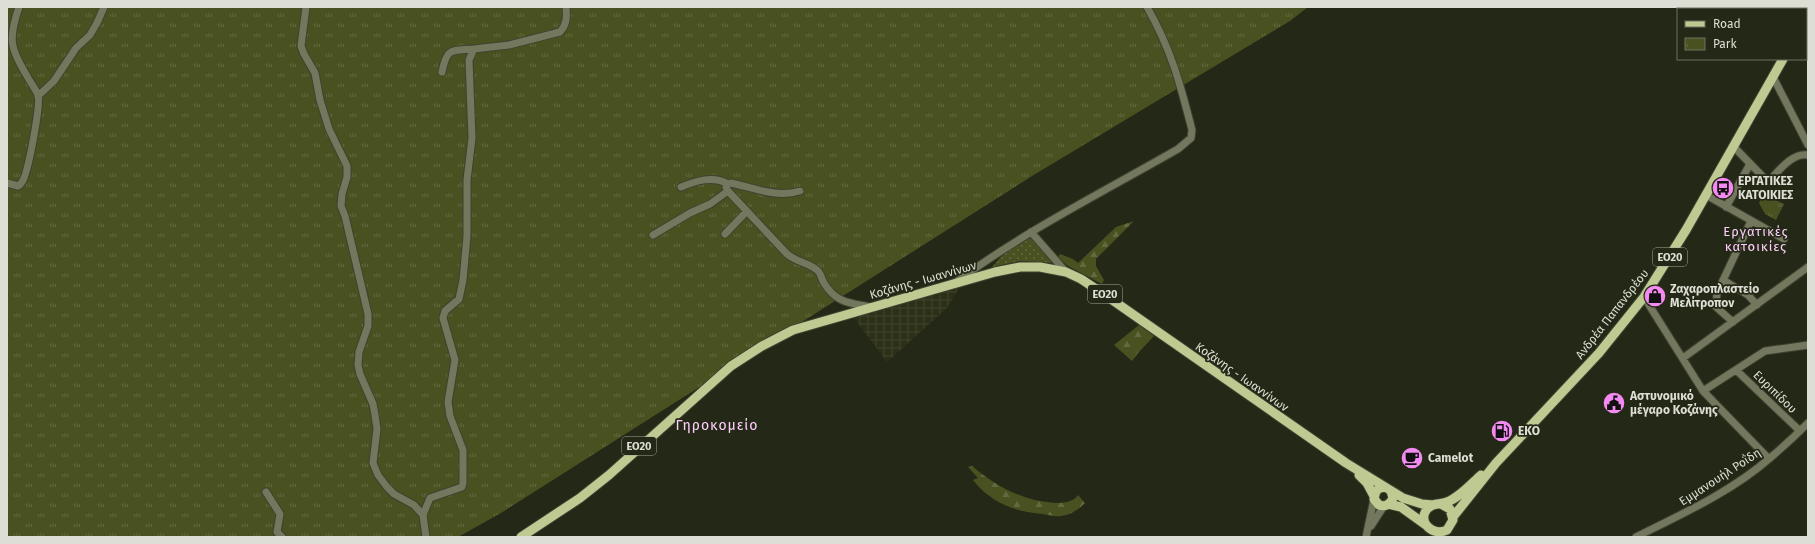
<svg xmlns="http://www.w3.org/2000/svg" width="1815" height="544" viewBox="0 0 1815 544" font-family="'Fira Sans',sans-serif">
	<defs>
		<pattern id="industrial-grid" width="8" height="8" patternUnits="userSpaceOnUse"><rect width="8" height="8" fill="#2c3017"/><path d="M0 4h8M4 0v8" fill="none" stroke="#40442d"/></pattern>
		<pattern id="grass-dots" width="8" height="8" patternUnits="userSpaceOnUse"><rect width="8" height="8" fill="#495121"/><path d="M2 2h.1M6 6h.1" fill="none" stroke="#636a40" stroke-width="1.8" stroke-linecap="round"/></pattern>
		<pattern id="forest-firs" width="22" height="20" patternUnits="userSpaceOnUse"><rect width="22" height="20" fill="#495121"/><path d="M5 1l3.5 6h-7zM16 11l3.5 6h-7z" fill="#636a40"/></pattern>
		<pattern id="park-tufts" width="24" height="20" patternUnits="userSpaceOnUse"><rect width="24" height="20" fill="#495121"/><path d="M3 7l-1-3M5 7V3M7 7l1-3M15 17l-1-3M17 17v-4M19 17l1-3" fill="none" stroke="#636a40"/></pattern>
	</defs>
	<rect width="100%" height="100%" fill="#242816"/>
	<path fill="url(#industrial-grid)" d="M959 288 947 308 887 362 854 318Z"/>
	<path fill="url(#grass-dots)" d="M1030 236 1053 263 1020 261 992 267 1008 249Z"/>
	<path fill="url(#forest-firs)" d="M1134 221 1096 259V266L1104 280 1102 284 1068 266 1058 257 1060 254 1073 259 1078 263 1116 227Z
		M1139 325 1154 336 1138 353 1132 361 1114 345Z
		M972 466C997 487 1023 501 1056 503 1063 503 1074 502 1078 495L1085 503C1079 509 1071 515 1061 516 1056 517 1049 515 1043 514 1015 512 991 503 973 480L978 478 968 467Z"/>
	<path fill="url(#park-tufts)" d="M7 7H1308L1290 21 1032 176 501 513 458 537H7Z
		M1763 194 1784 204 1776 220 1765 214 1759 203Z"/>
	<g fill="none" stroke-linecap="round" stroke-linejoin="round">
		<g stroke="#3e4231" stroke-width="9">
			<path id="minor" d="M306 7 301 46 304 54 315 73 320 100 329 129 347 166V177L342 194 341 206 345 216 368 314V326L359 352 358 365 360 374 373 404 375 415 377 429 373 463 378 475 387 487 394 494 414 505 423 515
				M1806 48 1808 50
				M442 72C447 47 451 51 474 49
				M1773 77 1808 145
				M38 96 54 81 76 48 90 35 97 23 104 7
				M1734 147 1768 182C1778 172 1792 152 1808 155
				M7 183 18 186C20 185 21 184 22 182 28 174 41 104 38 95 35 88 30 82 27 76 10 48 8 39 19 7
				M728 184 726 187 728 191 787 254C798 263 808 262 817 270 821 273 821 278 824 283 836 303 850 303 871 307
				M681 187C696 181 713 175 728 184L731 183C754 188 776 198 800 191
				M1706 195 1784 239
				M1726 207 1750 164
				M1031 232 1066 272
				M725 234 747 211
				M653 235 690 213 710 204 728 191
				M1723 280 1748 295 1757 305
				M956 282C1025 231 1103 192 1178 149L1191 138 1192 130C1180 83 1171 49 1147 7
				M1644 297 1703 391 1769 459
				M1733 322 1716 307 1717 293 1751 221
				M1683 358 1808 267
				M1736 370 1800 431
				M1703 391 1765 351 1808 345
				M266 492 280 514 277 532 282 537
				M1371 526 1384 506
				M426 537 423 515 430 498 462 487 463 483V450L450 416 448 402 455 360 443 318 445 311 459 299 463 280 467 236V180L472 138 469 60 474 49 509 45 560 32C567 24 567 17 566 7
				M1366 537 1374 499
				M1636 537C1682 514 1731 492 1770 458 1783 447 1796 435 1808 423"/>
		</g>
		<g stroke="#3e4231" stroke-width="11">
			<path id="major" d="M1806 11 1808 7
				M1359 475 1367 483 1374 496
				M1385 487 1380 488 1376 491 1374 499 1379 505C1385 507 1390 505 1393 498L1391 491
				M1388 504 1401 507 1426 525
				M1441 504 1450 509 1453 520 1447 530C1433 537 1417 522 1427 509 1433 502 1440 505 1447 502 1460 497 1471 484 1481 475
				M1453 517 1496 463 1599 353 1644 297 1686 230 1783 59
				M521 537 580 498 609 475 731 366 762 346 793 330 995 272 1020 267H1040L1066 272 1081 279 1108 297 1346 463 1403 498 1422 504 1433 505"/>
		</g>
		<use href="#minor" stroke="#72775d" stroke-width="7"/>
		<use href="#major" stroke="#bfca92" stroke-width="9"/>
	</g>
	<defs>
		<g id="bus-disc" transform="scale(1.15)"><circle r="9.5" fill="#f38af2" stroke="#242816"/><path d="M-5-6H5V4H4V6H2V4H-2V6H-4V4H-5ZM-3.5-4V0h7V-4ZM-3.5 1.2v1.5H-2V1.2ZM2 1.2v1.5H3.5V1.2Z" fill="#111"/></g>
		<g id="shop-disc" transform="scale(1.15)"><circle r="9.5" fill="#f38af2" stroke="#242816"/><path d="M-5-2.5h2.3a2.7 3.5 0 0 1 5.4 0H5L5.5 6h-11ZM-1.5-2.5h3a1.5 2.3 0 0 0-3 0Z" fill="#111"/></g>
		<g id="civic-disc" transform="scale(1.15)"><circle r="9.5" fill="#f38af2" stroke="#242816"/><path d="M-.6-6.5H3V-4.5H.6V-3L4-1V1h2V6H-6V1h2V-1L-.6-3ZM-1.2 2.5V6h2.4V2.5Z" fill="#111"/></g>
		<g id="fuel-disc" transform="scale(1.15)"><circle r="9.5" fill="#f38af2" stroke="#242816"/><path d="M-5.5-6h7V0h2V4h1.3V-2.5L3-4.5l.8-.8L6-3V5H2.5V1h-1V6h-7ZM-4.2-4.7v3.2H.2V-4.7Z" fill="#111"/></g>
		<g id="cafe-disc" transform="scale(1.15)"><circle r="9.5" fill="#f38af2" stroke="#242816"/><path d="M-5.5-4.5H6V0H3Q3 3.5 0 3.5H-2.5Q-5.5 3.5-5.5 0ZM3-3.2v2h1.7v-2ZM-6 4.5H4V6H-6Z" fill="#111"/></g>
	</defs>
	<g fill-rule="evenodd">
		<use href="#bus-disc" x="1723" y="188"/>
		<use href="#shop-disc" x="1655" y="296"/>
		<use href="#civic-disc" x="1614" y="403"/>
		<use href="#fuel-disc" x="1502" y="431"/>
		<use href="#cafe-disc" x="1412" y="458"/>
	</g>
	<g text-anchor="middle" stroke-width="3.5" stroke-linejoin="round" paint-order="stroke">
		<g fill="#242816" stroke="#a6a89b" stroke-width="1">
			<rect x="1653" y="248" width="34" height="18" rx="3"/>
			<rect x="1088" y="285" width="34" height="18" rx="3"/>
			<rect x="622" y="437" width="34" height="18" rx="3"/>
		</g>
		<g font-size="11" font-weight="bold" fill="#dddfd4">
			<text x="1670" y="261">ΕΟ20</text>
			<text x="1105" y="298">ΕΟ20</text>
			<text x="639" y="450">ΕΟ20</text>
		</g>
		<g font-size="12" font-weight="bold" fill="#dddfd4" stroke="#242816" text-anchor="start">
			<text x="1738" y="185">ΕΡΓΑΤΙΚΕΣ<tspan x="1738" dy="14">ΚΑΤΟΙΚΙΕΣ</tspan></text>
			<text x="1670" y="293">Ζαχαροπλαστείο<tspan x="1670" dy="14">Μελίτροπον</tspan></text>
			<text x="1630" y="400">Αστυνομικό<tspan x="1630" dy="14">μέγαρο Κοζάνης</tspan></text>
			<text x="1518" y="435">EKO</text>
			<text x="1428" y="462">Camelot</text>
		</g>
		<g font-size="12" fill="#dddfd4" stroke="#242816">
			<text transform="translate(923 280) rotate(-16)" y="4">Κοζάνης - Ιωαννίνων</text>
			<text transform="translate(1612 314) rotate(-52)" y="4">Ανδρέα Παπανδρέου</text>
			<text transform="translate(1242 377) rotate(35)" y="4">Κοζάνης - Ιωαννίνων</text>
			<text transform="translate(1775 392) rotate(44)" y="4">Ευριπίδου</text>
			<text transform="translate(1720 477) rotate(-33)" y="4">Εμμανουήλ Ροΐδη</text>
		</g>
		<g font-size="13" letter-spacing="1" fill="#ffcffd" stroke="#242816">
			<text x="1756" y="236">Εργατικές<tspan x="1756" dy="15">κατοικίες</tspan></text>
		</g>
		<g font-size="14" letter-spacing="1" fill="#ffcffd" stroke="#242816">
			<text x="717" y="430">Γηροκομείο</text>
		</g>
	</g>
	<rect width="1815" height="544" fill="none" stroke="#dddfd4" stroke-width="16"/>
	<rect x="1677" y="8" width="130" height="52" fill="#242816" stroke="#6e7162"/>
	<rect x="1685" y="21" width="20" height="6" fill="#bfca92" stroke="#6e7162"/>
	<text x="1713" y="28" font-size="12" fill="#dddfd4">Road</text>
	<rect x="1685" y="38" width="20" height="12" fill="url(#park-tufts)" stroke="#6e7162"/>
	<text x="1713" y="48" font-size="12" fill="#dddfd4">Park</text>
</svg>
